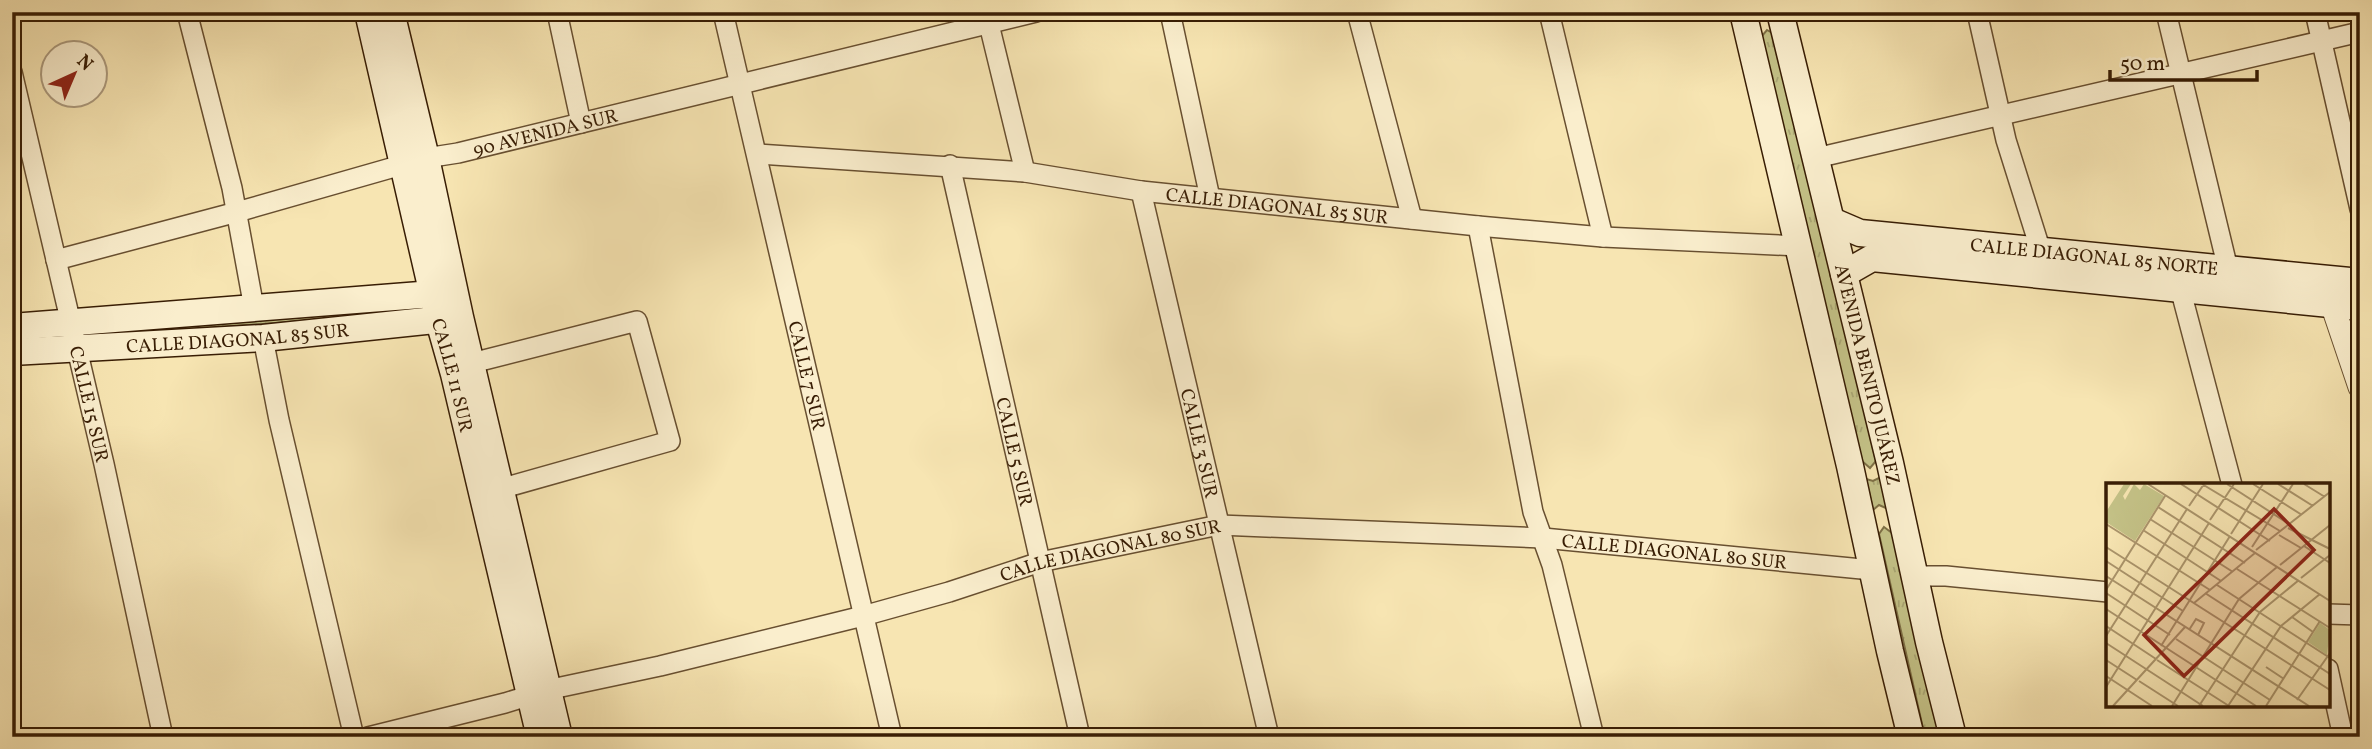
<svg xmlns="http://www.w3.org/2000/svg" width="2372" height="749" viewBox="0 0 2372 749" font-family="Vollkorn,serif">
	<defs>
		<pattern id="grass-tufts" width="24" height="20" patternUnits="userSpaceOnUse" patternTransform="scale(1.75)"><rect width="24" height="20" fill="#c4c287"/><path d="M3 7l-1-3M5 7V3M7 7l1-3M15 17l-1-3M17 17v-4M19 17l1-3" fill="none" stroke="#a9a673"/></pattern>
	</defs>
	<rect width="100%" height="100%" fill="#f7e5b2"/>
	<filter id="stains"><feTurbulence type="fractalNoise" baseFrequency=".00286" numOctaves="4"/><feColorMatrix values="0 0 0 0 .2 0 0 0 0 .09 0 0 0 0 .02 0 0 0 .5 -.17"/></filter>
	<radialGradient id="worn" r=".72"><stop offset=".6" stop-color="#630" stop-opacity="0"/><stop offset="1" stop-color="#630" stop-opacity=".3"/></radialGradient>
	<path fill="url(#grass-tufts)" stroke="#7e7046" stroke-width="2" d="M1767 30 1774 34 1876 461 1870 468 1862 461 1761 37Z
		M413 307 418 310 413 313 95 336 92 331Z
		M1881 477 1888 509 1879 505 1873 510 1866 479 1873 481Z
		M1884 527 1892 533 1940 737H1925L1879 534Z"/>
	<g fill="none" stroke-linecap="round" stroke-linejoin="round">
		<g stroke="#684f30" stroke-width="22">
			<g id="minor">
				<path d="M187 12 232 188 254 308"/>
				<path d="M557 12 581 123"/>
				<path id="s1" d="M723 12 892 737"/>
				<path d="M986 12 1025 172"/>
				<path d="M1170 12 1210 198"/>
				<path d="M1357 12 1412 219"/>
				<path d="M1549 12 1603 237"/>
				<path d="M1977 12 2006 140 2044 261"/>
				<path d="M2166 12 2228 269"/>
				<path d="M2315 12 2360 209"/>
				<path id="s2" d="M12 72 104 464 163 737"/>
				<path id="s3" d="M757 154 1025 172 1141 191 1478 226 1603 237 1799 246"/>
				<path d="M1816 158 2360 32"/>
				<path id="s4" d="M950 165 1080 737"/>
				<path id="s5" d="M1141 191 1269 737"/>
				<path d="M1478 226 1533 512 1552 565 1594 737"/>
				<path id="s6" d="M56 260 237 212 426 158 458 153 1036 12"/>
				<path d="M2180 288 2232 485"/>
				<path d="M263 338 279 420 354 737"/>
				<path d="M472 363 637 321 670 441 500 489"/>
				<path d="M1915 576H1946L2108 592"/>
				<path d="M2328 614 2360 615"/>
				<path d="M2328 669 2343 737"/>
				<path id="s7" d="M368 737 505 703 547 690 660 666 863 616 949 592 1040 562 1219 525 1543 538 1872 570"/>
			</g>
		</g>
		<g stroke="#684f30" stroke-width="25">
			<path id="tertiary" d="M2332 304 2360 387"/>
		</g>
		<g stroke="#381d04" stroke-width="29">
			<g id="secondary">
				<path id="s8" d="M368 12 439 321 454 374 540 737"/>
				<path d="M391 12 426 158 460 317 559 737"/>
				<path d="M1743 12 1850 466 1890 651 1911 737"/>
				<path id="s9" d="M1780 12 1890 463 1929 642 1953 737"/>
				<path id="s10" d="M1832 221 1860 233 2360 282"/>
				<path d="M1844 274 1872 258 2360 307"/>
				<path d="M12 327 433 294 449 296"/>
				<path id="s11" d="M12 352 263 338 454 318"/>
			</g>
		</g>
		<use href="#minor" stroke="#faeecd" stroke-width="19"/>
		<use href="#tertiary" stroke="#faeecd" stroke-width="23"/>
		<use href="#secondary" stroke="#faeecd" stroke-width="26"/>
	</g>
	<g text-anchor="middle" stroke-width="6" stroke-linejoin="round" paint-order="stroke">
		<g font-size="19" fill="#381d04" stroke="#faeecd">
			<text dy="7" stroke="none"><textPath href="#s6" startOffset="506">90 AVENIDA SUR</textPath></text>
			<text dy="7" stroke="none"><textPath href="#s3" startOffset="523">CALLE DIAGONAL 85 SUR</textPath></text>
			<text dy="7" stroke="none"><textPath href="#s10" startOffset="266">CALLE DIAGONAL 85 NORTE</textPath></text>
			<text dy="7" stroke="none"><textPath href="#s11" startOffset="226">CALLE DIAGONAL 85 SUR</textPath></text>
			<text dy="7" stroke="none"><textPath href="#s9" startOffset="373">AVENIDA BENITO JUÁREZ</textPath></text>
			<text dy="7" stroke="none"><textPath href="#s8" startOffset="373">CALLE 11 SUR</textPath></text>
			<text dy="7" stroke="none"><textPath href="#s1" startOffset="373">CALLE 7 SUR</textPath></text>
			<text dy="7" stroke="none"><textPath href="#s2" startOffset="341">CALLE 15 SUR</textPath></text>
			<text dy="7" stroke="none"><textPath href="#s5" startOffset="259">CALLE 3 SUR</textPath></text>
			<text dy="7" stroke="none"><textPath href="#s4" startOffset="294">CALLE 5 SUR</textPath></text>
			<text dy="7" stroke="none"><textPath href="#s7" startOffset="1334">CALLE DIAGONAL 80 SUR</textPath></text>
			<text dy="7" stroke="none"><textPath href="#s7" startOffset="766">CALLE DIAGONAL 80 SUR</textPath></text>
		</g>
	</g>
	<g transform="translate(2106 483)">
		<rect width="224" height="224" fill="#f7e5b2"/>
		<path d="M214 140 224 147 221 172 202 159Z" fill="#c4c287"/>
		<path d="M18 1H25L17 13 19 17 28 1 34 7 38 1 58 13 29 58 0 39V29Z" fill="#c4c287"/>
		<path fill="none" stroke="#ab956c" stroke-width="2" d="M42 1 224 118M75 1 164 58M96 1 174 48M121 1 183 41M147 1 196 32M172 1 207 23M198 1 219 14M83 23 98 1M52 24 139 80M44 36 127 89M104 37 128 1M0 41 104 107M182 45 224 66M37 47 115 98M125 51 157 1M173 52 195 65M198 63 224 80M0 64 224 207M146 64 187 1M150 67 224 9M0 78 77 128M174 82 224 42M131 86 224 145M0 93 203 223M195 95 224 72M111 102 224 175M0 107 59 13M0 110 64 152M99 110 224 191M88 120 149 70M0 126 150 223M186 134 207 149M0 143 50 176M83 147 90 136 98 140 92 152M0 153 81 26M70 156 164 217M0 160 97 223M55 163 124 53M0 177 31 197M51 177 123 223M160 184 178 196M0 193 46 223M33 198 72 223M0 204 103 40M191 217 224 170M7 223 79 144M66 223 133 116 171 84M93 223 154 129 193 97M122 223 175 143 214 111M160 223 214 138"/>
		<path fill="#8f2418" fill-opacity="0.15" stroke="#8f2418" stroke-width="3.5" d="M168 26 208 67 78 193 38 152Z"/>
		<rect width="224" height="224" fill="none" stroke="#381d04" stroke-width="3.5"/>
	</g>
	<rect width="2372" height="749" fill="none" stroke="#f7e5b2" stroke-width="42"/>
	<rect x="14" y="14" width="2344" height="721" fill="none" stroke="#381d04" stroke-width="3.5"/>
	<rect x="21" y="21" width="2330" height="707" fill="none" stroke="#381d04" stroke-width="2"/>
	<g transform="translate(74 74) rotate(44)"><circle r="33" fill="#faeecd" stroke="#ac9a7d" stroke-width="2"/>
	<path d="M0-5L12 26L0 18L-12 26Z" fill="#8f2418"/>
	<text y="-10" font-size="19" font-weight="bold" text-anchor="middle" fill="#381d04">N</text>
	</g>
	<path d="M2110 70v10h147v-10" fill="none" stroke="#381d04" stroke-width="3.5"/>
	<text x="2120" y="70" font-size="21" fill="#381d04" stroke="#faeecd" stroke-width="5" paint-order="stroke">50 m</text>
	<rect width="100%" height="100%" filter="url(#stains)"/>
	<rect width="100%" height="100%" fill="url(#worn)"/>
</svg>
